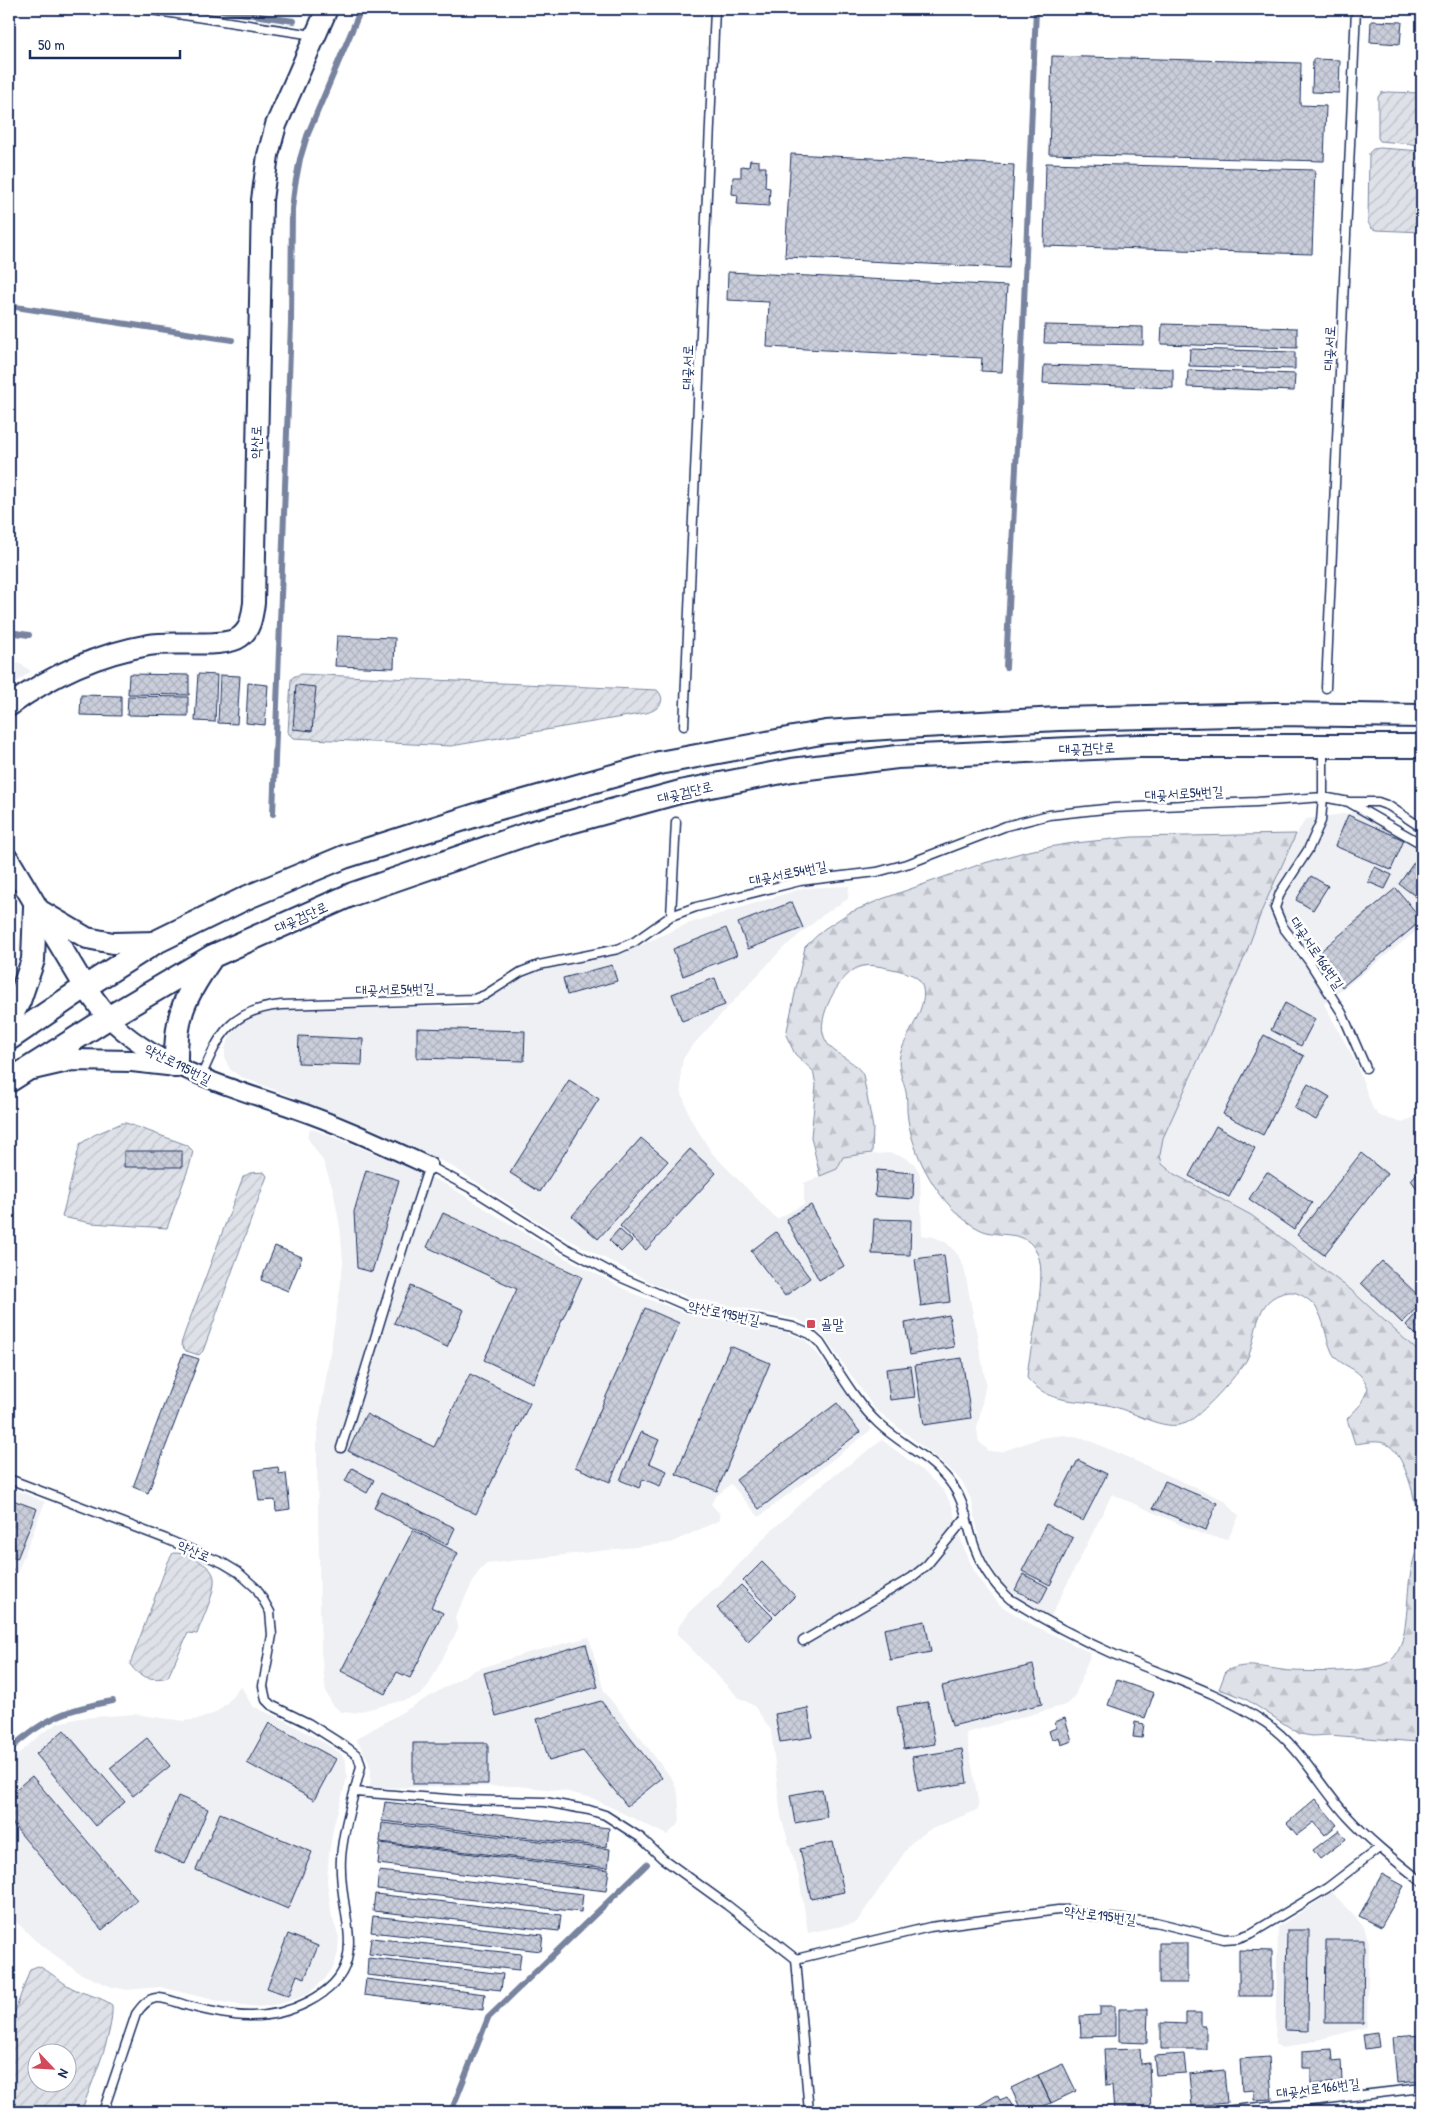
<svg xmlns="http://www.w3.org/2000/svg" width="1431" height="2121" viewBox="0 0 1431 2121" font-family="'Patrick Hand','Poor Story',sans-serif">
	<defs>
		<pattern id="forest-firs" width="22" height="20" patternUnits="userSpaceOnUse" patternTransform="scale(1.25)"><rect width="22" height="20" fill="#dee1e7"/><path d="M5 1l3.5 6h-7zM16 11l3.5 6h-7z" fill="#bec1c9"/></pattern>
		<pattern id="garden-furrows" width="10" height="10" patternUnits="userSpaceOnUse" patternTransform="scale(1.25)"><rect width="10" height="10" fill="#dee1e7"/><path d="M-1 1l2-2M0 10L10 0M9 11l2-2" fill="none" stroke="#bec1c9"/></pattern>
		<pattern id="building-cross-hatch" width="8" height="8" patternUnits="userSpaceOnUse" patternTransform="scale(1.25)"><rect width="8" height="8" fill="#caceda"/><path d="M0 0l8 8M0 8l8-8" fill="none" stroke="#adb1be"/></pattern>
	</defs>
	<rect width="100%" height="100%" fill="#fff"/>
	<filter id="ink" filterUnits="userSpaceOnUse"><feTurbulence type="fractalNoise" baseFrequency=".02" numOctaves="2"/><feDisplacementMap in="SourceGraphic" scale="10" xChannelSelector="R" yChannelSelector="G"/><feConvolveMatrix kernelMatrix="1 2 1 2 8 2 1 2 1" color-interpolation-filters="sRGB"/></filter>
	<g filter="url(#ink)">
		<path fill="#eff0f4" d="M9 660 22 665 31 671 9 688Z
			M1358 812 1422 850V927L1324 1004 1356 1063 1373 1109 1380 1116 1403 1123 1414 1117 1422 1109V1355L1351 1290 1302 1252 1251 1215 1174 1174 1162 1164 1160 1155 1163 1138 1245 956 1262 910 1296 834 1306 819Z
			M849 886 848 899 823 915 781 950 691 1047 683 1059 681 1072V1090L690 1118 712 1153 777 1219 804 1204V1183L837 1169 843 1157 888 1153 902 1156 914 1163 920 1174 922 1235 934 1237 947 1243 958 1255 964 1267 986 1383 977 1429 979 1442 989 1451 1001 1452 1040 1438 1064 1435 1088 1440 1224 1500 1239 1516 1228 1539 1206 1536 1112 1494 1051 1616 1026 1604 1001 1583 981 1548 972 1502 963 1483 949 1468 874 1408 823 1335 810 1326 797 1319 688 1297 656 1285 556 1233 448 1164 367 1126 239 1076 230 1069 225 1059V1048L230 1037 240 1023 252 1015 263 1011 297 1008 465 1007 480 1004 510 984 537 972 568 962 613 955 634 948 687 924 804 888Z
			M310 1128 409 1167 449 1186 562 1256 632 1293 688 1314 785 1332 805 1340 817 1353 872 1429 759 1517 731 1484 715 1497 711 1504 719 1513 720 1520 670 1543 485 1564 477 1574 455 1617 458 1629 427 1688 420 1695 405 1700 353 1713 341 1712 332 1704 326 1692 321 1653 317 1465V1434L340 1290 343 1262 340 1227 333 1189 323 1161 307 1137Z
			M882 1440 922 1470 944 1491 952 1506 963 1546 977 1577 1000 1605 1031 1624 1091 1653 1074 1698 1065 1705 966 1733 979 1806 977 1810 929 1830 911 1843 856 1923 808 1933 799 1877 781 1817 771 1730 754 1706 738 1697 677 1634 679 1626 689 1612 729 1575 772 1530 815 1490Z
			M9 1487 45 1502 9 1594Z
			M589 1637 604 1691 673 1780 678 1793 680 1822 667 1835 592 1798 564 1791 517 1786 370 1788 371 1771 368 1760 356 1739 475 1670 524 1654Z
			M241 1686 252 1706 284 1720 325 1743 341 1754 346 1761 347 1778 334 1824 329 1853 327 1881 332 1917 339 1937 338 1953 334 1966 325 1979 311 1991 299 1998 279 2004 259 2007 226 2003 160 1987 127 1990 112 1987 79 1973 36 1941 9 1915V1762L41 1734 58 1723 80 1718 135 1714 183 1721 200 1719 215 1713 227 1703Z
			M1332 1892 1364 1927 1369 1942 1367 2027 1294 2046 1282 2048 1275 2044 1278 1927Z"/>
		<path fill="url(#forest-firs)" stroke="#7c88a2" d="M1296 834 1262 910 1245 956 1163 1138 1160 1155 1162 1164 1174 1174 1251 1215 1351 1290 1422 1355V1741L1417 1742 1329 1735 1312 1736 1300 1734 1244 1698 1219 1689 1226 1671C1249 1660 1269 1670 1293 1671 1315 1672 1374 1673 1390 1661 1409 1647 1406 1599 1410 1577 1412 1562 1418 1548 1419 1533 1419 1512 1407 1456 1388 1445 1379 1439 1365 1443 1355 1444L1347 1419 1362 1403 1368 1388C1360 1365 1339 1368 1332 1352 1325 1337 1325 1320 1315 1306 1310 1300 1298 1291 1289 1292 1251 1297 1259 1339 1246 1361 1238 1374 1200 1417 1186 1423 1163 1433 1131 1409 1107 1405 1076 1399 1050 1405 1027 1378 1029 1348 1048 1279 1038 1255 1026 1226 1000 1240 979 1229 941 1210 910 1153 907 1111 907 1105 907 1098 906 1092 903 1079 897 1069 900 1055 905 1034 936 998 918 979 913 974 904 972 897 970 886 968 874 964 863 966 842 969 818 1014 823 1033 828 1056 853 1056 863 1075L873 1128 872 1153 843 1157 837 1169 820 1176 811 1137 816 1085 813 1071 795 1054 786 1035 805 947 824 929 849 913 882 899 981 864 1028 851 1066 844 1132 837Z"/>
		<path fill="url(#garden-furrows)" stroke="#7c88a2" fill-rule="evenodd" d="M1387 92 1422 93V145L1380 141 1378 138V97L1381 93Z
			M1380 148 1422 151V232L1376 230 1371 228 1368 222 1369 153 1373 149Z
			M300 674 657 690C668 701 658 710 646 713L451 746 293 738 288 733 291 680 293 677Z
			M122 1123H126L187 1145 193 1151 190 1164 167 1228 91 1223 62 1217 80 1144 94 1135Z
			M264 1172 267 1176 264 1184 203 1351 199 1355 186 1351 181 1344 185 1332 243 1177 250 1173Z
			M173 1553C184 1553 193 1556 202 1563 207 1566 213 1571 214 1578 216 1592 202 1619 197 1634L188 1633 168 1677C154 1681 138 1678 130 1664L168 1562Z
			M38 1966C50 1971 59 1981 72 1988 85 1995 100 1996 112 2005 114 2034 91 2084 81 2112H9V2028L30 1969ZM38 2054H68V2084H38Z"/>
		<g fill="none" stroke-linecap="round" stroke-linejoin="round">
			<path stroke="#77839f" stroke-width="6" d="M212 9 294 21
				M9 306 232 340
				M9 632 29 635
				M1006 667 1023 327 1036 9
				M273 814 291 323 292 209 295 185 300 159 307 136 361 9
				M9 1750C44 1718 67 1709 113 1701
				M451 2112 488 2018 647 1864"/>
		</g>
		<path fill="url(#building-cross-hatch)" stroke="#1b2f5e" d="M1371 21 1402 22 1400 44 1370 42Z
			M1052 56 1301 63 1300 105 1326 106 1324 161 1049 154Z
			M1313 59 1340 60 1339 93 1312 92Z
			M791 154 1014 165 1009 268 785 257Z
			M750 160 759 161V167H766L765 187 770 188 769 206 737 204 738 195 732 194 733 177H741V166L749 167Z
			M1046 163 1315 170 1312 254 1044 246Z
			M728 272 1007 286 1002 372 981 371 982 358 767 347 769 302 727 300Z
			M1162 324 1297 328V348L1161 344Z
			M1045 325 1143 327V345L1044 343Z
			M1190 349 1295 352V369L1189 366Z
			M1044 365 1173 369V388L1043 383Z
			M1188 370 1295 374 1294 391 1187 387Z
			M337 636 395 638 394 668 335 666Z
			M129 674 189 675V695L128 694Z
			M198 674 217 675 215 722 195 721Z
			M220 675 240 676 237 724 218 723Z
			M248 683 268 685 265 725 246 723Z
			M296 685 316 687 312 731 293 729Z
			M81 695 121 696V716L80 715Z
			M128 696 188 697V716L127 715Z
			M1348 815 1404 840 1391 870 1335 846Z
			M1417 858 1422 862V901L1399 884Z
			M1375 867 1392 875 1385 889 1368 882Z
			M1311 876 1328 886 1313 910 1296 900Z
			M1396 888 1422 920 1342 987 1316 955Z
			M792 902 803 928 748 949 738 923Z
			M726 928 737 955 683 976 673 949Z
			M612 965 617 981 567 995 563 978Z
			M715 978 725 1005 682 1021 672 994Z
			M1285 1003 1315 1019 1301 1046 1271 1030Z
			M417 1028 525 1031 524 1061 417 1058Z
			M1264 1035 1304 1056 1263 1135 1223 1114Z
			M299 1036 363 1039 362 1065 298 1063Z
			M569 1080 599 1099 540 1192 510 1173Z
			M1308 1084 1330 1097 1316 1120 1294 1108Z
			M1216 1126 1255 1148 1229 1197 1189 1176Z
			M641 1138 668 1161 598 1239 572 1216Z
			M690 1149 716 1173 646 1250 620 1226Z
			M124 1151H182V1167H124Z
			M1361 1153 1387 1174 1324 1255 1297 1235Z
			M1422 1168V1196L1411 1180Z
			M366 1170 399 1180 372 1272 357 1268 354 1212Z
			M877 1170 914 1173 913 1199 875 1196Z
			M1267 1172 1312 1203 1294 1230 1249 1199Z
			M811 1205 844 1266 819 1280 786 1219Z
			M443 1213 582 1277 533 1383 484 1360 517 1289 427 1247Z
			M874 1219 911 1220 910 1255 872 1254Z
			M619 1229 632 1241 621 1252 609 1240Z
			M776 1232 810 1278 785 1296 751 1251Z
			M275 1246 302 1257 288 1291 261 1280Z
			M944 1255 950 1302 921 1306 915 1259Z
			M1382 1261 1422 1299V1302L1402 1323 1361 1283Z
			M411 1286 464 1310 447 1347 394 1323Z
			M1422 1307V1341L1406 1325Z
			M645 1308 679 1323 610 1482 575 1467Z
			M949 1315 954 1347 910 1355 905 1323Z
			M730 1346 770 1363 717 1491 676 1474Z
			M183 1354 199 1359 148 1493 133 1487Z
			M962 1358 971 1418 924 1425 915 1365Z
			M911 1366 915 1397 890 1400 886 1369Z
			M470 1374 530 1403 476 1514 348 1451 366 1414 434 1447Z
			M837 1403 860 1432 759 1509 736 1480Z
			M641 1432 659 1440 649 1463 667 1471 660 1486 643 1479 639 1488 620 1480Z
			M1078 1460 1107 1474 1083 1521 1054 1506Z
			M278 1467 279 1474 286 1473 290 1509 276 1511 275 1500 259 1501 255 1470Z
			M352 1468 374 1480 367 1493 345 1481Z
			M1165 1481 1217 1503 1206 1530 1153 1508Z
			M382 1492 455 1528 447 1545 374 1508Z
			M10 1499 37 1509 17 1559 9 1556Z
			M1046 1524 1073 1538 1050 1585 1022 1571Z
			M413 1530 458 1553 431 1607 443 1613 410 1678 397 1672 385 1694 341 1671Z
			M762 1562 795 1596 776 1615 743 1581Z
			M9 1567 13 1569 9 1580Z
			M1023 1574 1048 1587 1040 1603 1015 1590Z
			M741 1585 773 1617 748 1641 717 1608Z
			M925 1621 931 1652 890 1660 884 1629Z
			M586 1644 598 1687 496 1716 484 1673Z
			M1033 1665 1042 1704 952 1726 942 1686Z
			M1117 1680 1154 1693 1145 1718 1108 1705Z
			M601 1701 662 1778 627 1806 583 1751 549 1761 537 1719Z
			M928 1702 935 1744 904 1749 897 1707Z
			M808 1708 812 1737 780 1742 775 1714Z
			M1065 1718 1072 1741 1061 1745 1059 1737 1052 1740 1049 1731 1056 1728 1055 1722Z
			M1135 1722 1144 1724 1142 1738 1133 1737Z
			M269 1723 336 1759 314 1800 247 1763Z
			M64 1730 125 1802 96 1826 36 1754Z
			M147 1738 170 1766 133 1796 110 1768Z
			M413 1743H488V1784H413Z
			M962 1749 967 1783 918 1791 912 1757Z
			M32 1776 137 1900 102 1930 9 1820V1795Z
			M822 1789 827 1817 795 1823 790 1795Z
			M178 1796 208 1809 185 1864 155 1851Z
			M1315 1799 1337 1825 1325 1835 1314 1822 1297 1835 1287 1823Z
			M385 1802 609 1828 607 1847 382 1821Z
			M220 1813 312 1852 288 1909 196 1870Z
			M382 1823 610 1849 608 1868 380 1842Z
			M1339 1830 1346 1839 1320 1859 1313 1850Z
			M833 1842 844 1892 811 1899 800 1849Z
			M380 1843 609 1870 606 1891 378 1864Z
			M379 1871 583 1894 581 1912 377 1889Z
			M1382 1874 1404 1886 1381 1927 1359 1916Z
			M375 1894 561 1915 559 1931 373 1911Z
			M373 1916 543 1935 541 1951 371 1932Z
			M1287 1930H1309L1308 2031 1285 2030Z
			M288 1934 318 1946 305 1978 297 1975 289 1996 267 1988Z
			M371 1938 521 1954 519 1970 369 1954Z
			M1326 1940H1364L1363 2023H1325Z
			M1159 1943H1187V1983H1159Z
			M1239 1950 1272 1951V1996H1239Z
			M368 1958 503 1974 501 1990 367 1975Z
			M366 1979 485 1994 483 2010 364 1995Z
			M1100 2006H1115V2036L1081 2037 1080 2016 1100 2015Z
			M1119 2009H1148L1147 2043 1119 2042Z
			M1186 2013H1201V2026H1206V2049H1161V2023L1186 2024Z
			M1377 2032 1379 2047 1365 2049 1363 2034Z
			M1422 2035V2081L1397 2083 1393 2037Z
			M1140 2049 1141 2064 1149 2063 1151 2112H1114L1112 2085 1106 2086 1104 2050Z
			M1332 2049 1333 2061 1341 2060 1342 2082 1311 2084V2068H1302V2051Z
			M1184 2054 1186 2073 1156 2075 1154 2056Z
			M1269 2057 1272 2099 1254 2100V2090L1242 2091 1240 2059Z
			M1063 2064 1076 2091 1051 2103 1038 2075Z
			M1224 2070 1227 2103 1192 2106 1189 2074Z
			M1038 2075 1051 2103 1031 2112H1022L1011 2088Z
			M997 2095 1000 2100 1007 2097 1016 2112H984L980 2105Z
			M980 2105 984 2112H968Z
			M788 2107 800 2111 799 2112H787Z
			M1422 2107V2112H1395L1394 2111Z"/>
		<g fill="none" stroke-linecap="round" stroke-linejoin="round">
			<g stroke="#1b2f5e" stroke-width="11">
				<path id="service" d="M145 9 313 35
					M1326 688 1356 9
					M684 726 715 9
					M1323 757V797L1321 821 1308 850 1280 893 1275 908 1283 927 1309 961 1342 1013 1366 1068
					M1350 803 1422 844
					M671 916 676 822
					M201 1077C219 1035 230 1010 281 1005L474 999 485 995 521 972 539 965 618 949 634 942 671 916 696 907 800 881 877 872 910 863 1006 826 1049 815 1114 808 1257 802 1323 797 1349 802H1378L1389 806 1422 828
					M341 1448C371 1354 398 1259 429 1166L472 1189 564 1247 620 1277 687 1306 793 1327 810 1334 820 1343C836 1367 857 1404 878 1423 901 1445 935 1459 953 1486 965 1503 966 1520 972 1539 979 1563 992 1583 1010 1599 1042 1619 1077 1638 1111 1653 1162 1675 1220 1692 1266 1723 1301 1747 1320 1787 1348 1817 1371 1842 1397 1862 1422 1882
					M9 1479 166 1539 223 1563 238 1572 257 1589 270 1612 272 1635 263 1686 266 1700 271 1705 308 1723 349 1749 358 1756 361 1766C354 1795 343 1828 341 1858 337 1917 377 1967 308 2002 268 2023 230 2017 189 2006 180 2004 166 1997 156 1998 147 1999 141 2007 136 2014L103 2112
					M803 1641 911 1578 927 1565 967 1516
					M355 1792 461 1800 545 1802 589 1810 605 1815 641 1838 662 1858 727 1905 796 1959 809 2112
					M796 1959 930 1927 1058 1910H1070L1097 1917 1155 1922 1224 1939 1238 1938 1252 1933 1327 1888 1379 1848
					M1216 2112 1422 2088"/>
			</g>
			<g stroke="#1b2f5e" stroke-width="20">
				<path id="minor" d="M108 1018C158 1068 226 1086 291 1108 338 1124 383 1145 429 1166"/>
			</g>
			<g stroke="#1b2f5e" stroke-width="24">
				<path id="tertiary" d="M9 706C50 676 98 654 149 645 172 640 224 649 240 637 251 629 252 616 254 603L262 200 268 155 276 125 327 9
					M9 860 85 987 108 1018
					M41 911 87 938 113 943 156 942
					M33 1069 72 1060 132 1061 176 1066"/>
			</g>
			<g stroke="#1b2f5e" stroke-width="26">
				<path id="secondary" d="M9 1020 19 1001 33 960 35 907
					M9 1039 85 987 156 942 248 897 344 857 489 811 659 763 826 732 885 728 1059 719 1276 714 1422 716
					M176 1066C175 1017 183 999 210 960
					M9 1081 108 1018 213 956 353 894 530 833 680 792 792 770 897 757 1138 746H1422"/>
			</g>
			<use href="#service" stroke="#fff" stroke-width="8"/>
			<use href="#minor" stroke="#fff" stroke-width="16"/>
			<use href="#tertiary" stroke="#fff" stroke-width="20"/>
			<use href="#secondary" stroke="#fff" stroke-width="22"/>
		</g>
	</g>
	<rect fill="#d1495b" stroke="#fff" stroke-width="2" x="806" y="1319" width="10" height="10" rx="2.5"/>
	<g text-anchor="middle" stroke-width="5" stroke-linejoin="round" paint-order="stroke">
		<g font-size="14" fill="#1b2f5e" stroke="#fff">
			<text transform="translate(1329 348) rotate(-87)" y="5">대곶서로</text>
			<text transform="translate(687 367) rotate(-88)" y="5">대곶서로</text>
			<text transform="translate(256 442) rotate(-89)" y="5">약산로</text>
			<text transform="translate(1087 748) rotate(-2)" y="5">대곶검단로</text>
			<text transform="translate(685 792) rotate(-13)" y="5">대곶검단로</text>
			<text transform="translate(1184 793) rotate(-3)" y="5">대곶서로54번길</text>
			<text transform="translate(788 873) rotate(-11)" y="5">대곶서로54번길</text>
			<text transform="translate(301 917) rotate(-24)" y="5">대곶검단로</text>
			<text transform="translate(1317 953) rotate(56)" y="5">대곶서로166번길</text>
			<text transform="translate(395 989) rotate(-1)" y="5">대곶서로54번길</text>
			<text transform="translate(178 1064) rotate(27)" y="5">약산로195번길</text>
			<text transform="translate(724 1313) rotate(12)" y="5">약산로195번길</text>
			<text transform="translate(194 1551) rotate(23)" y="5">약산로</text>
			<text transform="translate(1100 1915) rotate(7)" y="5">약산로195번길</text>
			<text transform="translate(1318 2088) rotate(-7)" y="5">대곶서로166번길</text>
		</g>
		<g font-size="14" fill="#1b2f5e" stroke="#fff" text-anchor="start">
			<text x="821" y="1329">골말</text>
		</g>
	</g>
	<rect width="1431" height="2121" fill="none" stroke="#fff" stroke-width="30"/>
	<rect x="15" y="15" width="1401" height="2091" fill="none" stroke="#1b2f5e" stroke-width="2" filter="url(#ink)"/>
	<g transform="translate(52 2068) rotate(115)"><circle r="24" fill="#ffffff" stroke="#a4acbf"/>
	<path d="M0-4L9 19L0 12L-9 19Z" fill="#d1495b"/>
	<text y="-8" font-size="14" font-weight="bold" text-anchor="middle" fill="#1b2f5e">N</text>
	</g>
	<path d="M30 50v8h150v-8" fill="none" stroke="#1b2f5e" stroke-width="2.5"/>
	<text x="38" y="50" font-size="15" fill="#1b2f5e" stroke="#ffffff" stroke-width="4" paint-order="stroke">50 m</text>
</svg>
